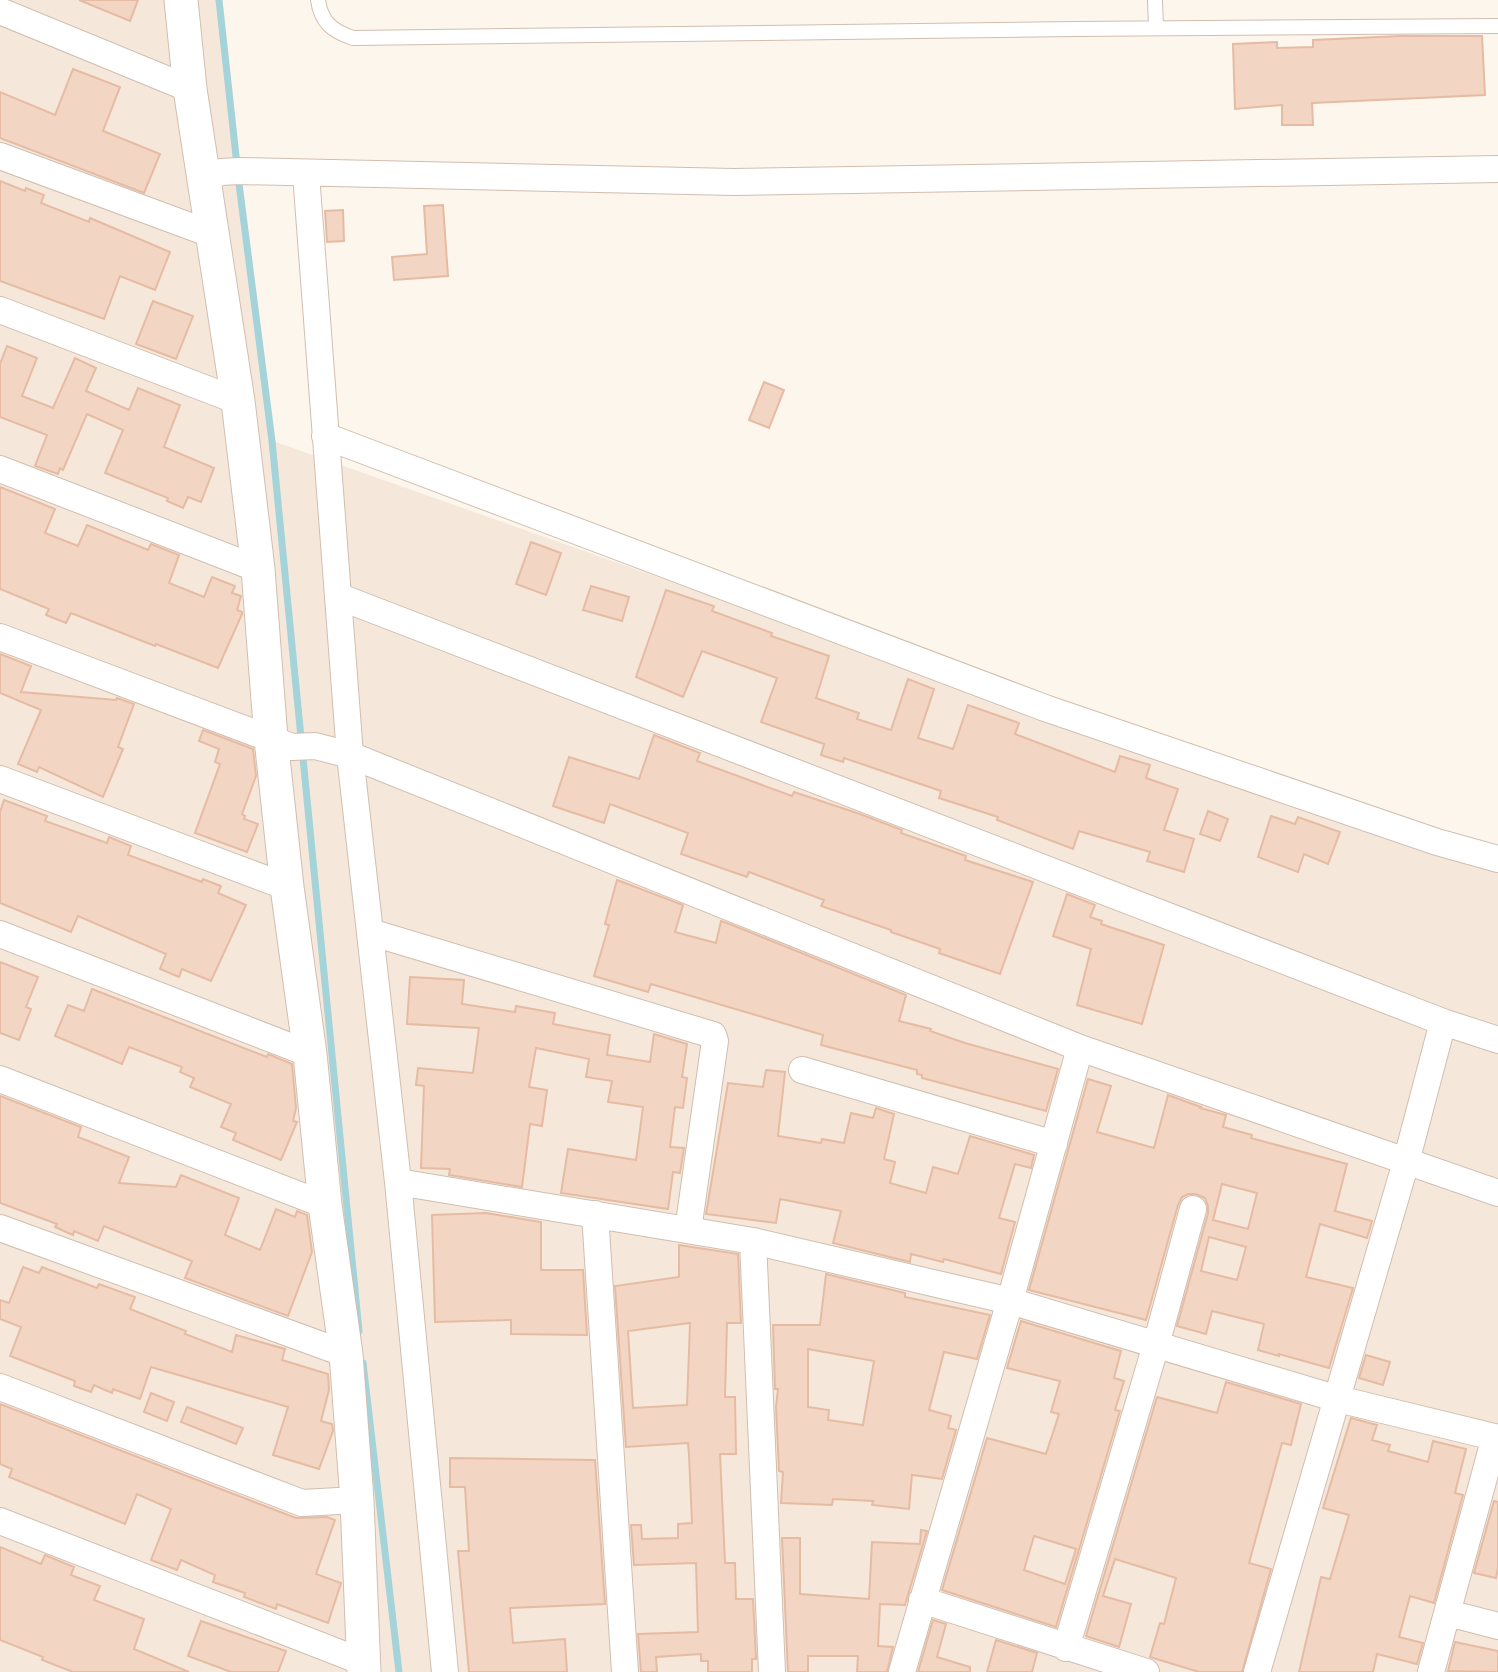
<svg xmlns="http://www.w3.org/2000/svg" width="1498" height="1672" viewBox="0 0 1498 1672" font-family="Figtree,sans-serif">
	<rect width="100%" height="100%" fill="#fdf6ec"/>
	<path fill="#f5e8da" d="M0 0H219L236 161 273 441 1060 719 1498 854V1672H0Z"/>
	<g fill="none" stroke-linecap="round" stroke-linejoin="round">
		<path stroke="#a5d3da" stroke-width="7" d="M219 0 237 165
			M238 176 272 441 359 1331
			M363 1363 399 1672"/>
	</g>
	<path fill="#f3d5c3" stroke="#e6bba3" stroke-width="2" fill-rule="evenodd" d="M79 0H138L130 21Z
		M1400 36H1482L1485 95 1312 103 1313 125H1282V105L1235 109 1233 44 1277 42V48L1313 47V40Z
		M73 69 120 87 103 131 160 154 144 193 0 138V92L55 115Z
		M0 181 25 191 26 188 44 195 41 203 89 222 90 218 170 252 155 290 120 276 104 319 0 281Z
		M443 205 448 276 394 280 392 257 427 254 424 206Z
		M343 210 344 241 327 242 325 211Z
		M153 301 193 316 176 359 136 344Z
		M7 346 37 358 22 396 53 408 75 358 96 368 86 391 129 410 138 388 180 405 164 447 214 468 201 502 188 497 183 508 167 501 168 498 105 473 123 430 87 414 63 470 60 468 58 474 35 466 47 435 0 417V364Z
		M764 382 784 390 769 428 749 420Z
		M0 487 55 509 45 533 78 546 87 525 148 550 151 544 179 555 169 583 204 597 212 577 235 586 232 593 241 596 237 610 242 612V614L218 668 156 644 155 646 71 613 66 623 46 615 49 609 0 589Z
		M531 542 561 553 546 595 516 584Z
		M591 586 629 597 622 621 583 610Z
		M666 590 714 606 712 611 772 633 771 636 829 656 816 698 859 713 857 719 891 730 908 679 934 689 918 738 953 749 968 705 1019 723 1015 734 1115 772 1120 756 1150 765 1146 778 1178 789 1164 830 1194 839 1184 872 1147 861 1150 852 1079 831 1073 849 997 820 998 817 939 798 941 791 844 758 843 762 821 755 824 744 761 722 777 678 702 651 683 697 636 677Z
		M0 654 31 666 21 692 116 700 117 698 134 704 118 747 123 749 103 797 39 767 37 772 18 764 41 710 0 693Z
		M203 730 253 749 256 776 242 814 245 816 244 819 258 824 247 852 195 833 220 764 215 762 219 749 199 741Z
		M654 735 700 753 697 761 792 796 794 792 860 814 902 830 901 833 966 856 965 860 1033 882 1000 974 939 953 940 949 891 932V930L821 906 824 900 749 872 747 877 681 854 688 833 610 804 604 823 553 806 569 757 639 779Z
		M4 800 47 816 45 821 107 843 109 837 131 846 128 855 202 882 203 879 221 886 218 893 246 905 211 981 182 969 179 977 160 969 166 954 78 916 71 932 0 903V812Z
		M1208 811 1228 819 1220 841 1200 834Z
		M1271 816 1295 824 1298 817 1340 832 1328 864 1304 854 1298 872 1258 857Z
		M617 880 683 905 675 932 716 943 721 921 727 923 906 995 899 1021 931 1029 930 1031 965 1043 1058 1069 1046 1111 922 1078V1075L917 1074V1070L821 1045 823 1035 651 984 648 992 594 976 609 925 605 924Z
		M1067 894 1095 905 1090 917 1102 921 1101 924 1164 945 1142 1024 1077 1005 1091 949 1053 936Z
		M0 962 38 977 26 1007 31 1009 19 1040 0 1033Z
		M410 977 464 980 462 1004 515 1012 516 1006 555 1013 553 1024 610 1035 607 1055 650 1062 654 1034 687 1044 682 1077 687 1078 683 1108 675 1107 670 1147 684 1148 680 1173 673 1172 668 1209 561 1193 568 1149 636 1160 643 1107 608 1102 612 1081 586 1077 589 1059 536 1048 529 1087 547 1090 542 1126 530 1124 522 1187 449 1175 450 1169 421 1168 424 1086 416 1085 418 1068 473 1073 479 1028 407 1024Z
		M92 989 267 1057 268 1054 292 1064 296 1108 293 1121 297 1122 281 1160 233 1140 236 1133 221 1127 231 1104 190 1087 194 1078 180 1072 182 1067 129 1047 122 1064 55 1036 68 1005 84 1011Z
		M766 1070 785 1072 778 1136 821 1143 822 1139 844 1143 851 1113 873 1118 876 1108 894 1114 884 1159 895 1162 890 1183 926 1193 933 1167 958 1174 970 1136 1034 1155 1031 1168 1015 1164 999 1218 1015 1222 1001 1274 944 1259 943 1262 911 1254 910 1262 833 1243 841 1211 780 1199 776 1223 706 1214 728 1083 763 1087Z
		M1088 1079 1111 1086 1097 1132 1154 1148 1168 1095 1201 1107 1200 1108 1226 1115 1223 1127 1252 1135 1251 1138 1347 1164 1335 1211 1372 1221 1367 1238 1320 1224 1306 1277 1353 1288 1329 1368 1279 1354V1356L1258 1350 1264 1324 1212 1311 1206 1334 1177 1326 1208 1213V1206L1205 1198 1196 1194H1188L1182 1197 1178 1205 1146 1320 1029 1290ZM1222 1184 1257 1193 1248 1229 1213 1220ZM1209 1237 1246 1247 1237 1280 1201 1271Z
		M0 1096 81 1127 78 1137 129 1157 119 1183 176 1187 181 1175 239 1198 225 1235 260 1250 276 1209 295 1217 297 1211 307 1215 312 1252 288 1316 185 1278 192 1261 104 1226 98 1241 74 1231 73 1235 55 1227 57 1224 0 1203Z
		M486 1213 541 1222V1270H583L587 1335 511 1334V1320L435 1322 432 1215Z
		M679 1245 738 1254 741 1323H727L725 1397H735L736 1454H720L725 1563H735L736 1599H753L756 1659H752V1672H708V1661H701V1654L656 1657 657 1672H641L638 1634 698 1632 696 1563 634 1565 631 1525H641L642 1539 678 1538V1524L692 1523 689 1455 688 1443 626 1447 615 1286 679 1277ZM690 1323 687 1405 633 1408 628 1331Z
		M23 1267 39 1273 42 1267 97 1288 99 1284 135 1297 130 1309 186 1331 185 1334 232 1352 236 1335 285 1349 282 1360 328 1374 329 1390 321 1421 332 1424 333 1431 319 1469 273 1455 288 1407 151 1367 140 1399 113 1389 112 1393 94 1385 91 1392 74 1386 75 1381 10 1356 21 1327 0 1319V1300L9 1303Z
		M826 1274 905 1293V1297L990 1315 977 1359 944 1352 929 1410 951 1416 948 1428 956 1430 942 1479 912 1475 909 1509 872 1505 873 1501 833 1499 832 1505 781 1503 783 1472 779 1471 776 1407 778 1389H775L773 1325H820ZM808 1349 874 1361 863 1425 828 1420 829 1410 808 1407Z
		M1021 1321 1121 1351 1114 1378 1124 1381 1115 1410 1120 1411 1056 1627 942 1590 987 1438 1046 1454 1059 1414 1051 1412 1060 1381 1007 1368ZM1034 1536 1076 1549 1065 1584 1024 1570Z
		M1366 1355 1390 1362 1383 1385 1359 1378Z
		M1226 1382 1301 1404 1291 1445 1282 1443 1249 1563 1271 1569 1242 1672H1199L1150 1657 1160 1623 1164 1624 1176 1578 1115 1559 1103 1596 1131 1604 1119 1647 1086 1636 1157 1397 1217 1413Z
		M151 1393 174 1402 167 1421 144 1412Z
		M0 1404 296 1518 327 1517 335 1520 316 1574 341 1583 328 1623 277 1604 276 1609 244 1597 245 1593 213 1582 215 1575 181 1560 177 1570 151 1560 171 1509 137 1494 125 1524 9 1477 12 1469 0 1464Z
		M187 1407 243 1428 236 1444 181 1422Z
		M1351 1418 1377 1425 1372 1440 1390 1445 1388 1451 1428 1462 1433 1441 1466 1449 1455 1493 1463 1495 1434 1603 1410 1596 1399 1637 1423 1643 1417 1664 1377 1654 1373 1672H1299L1321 1577 1330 1579 1349 1515 1323 1508Z
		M450 1458 595 1460 605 1604 510 1608 513 1643 565 1639 567 1672H469L458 1551H469L465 1487H450Z
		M1494 1501 1498 1502V1568L1496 1578 1474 1573Z
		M921 1530 927 1531 905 1605 880 1604 878 1646 893 1647 887 1672H857L858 1656H808V1672H788L782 1538H800V1594L869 1599 872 1542 920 1544Z
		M0 1547 41 1564 45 1555 74 1567 71 1575 100 1586 94 1600 144 1619 134 1649 189 1672H73L42 1660 43 1657 0 1640Z
		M933 1620 946 1624 937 1657 970 1667V1672H918Z
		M201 1621 286 1651 278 1672H231L188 1656Z
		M996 1640 1037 1653 1032 1672H987Z
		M1455 1642 1498 1651V1672L1448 1671Z"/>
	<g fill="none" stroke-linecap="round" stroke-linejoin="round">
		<g stroke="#d1beb0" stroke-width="16">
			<path id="service" d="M318 0C321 22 332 31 353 38L1075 29 1498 26
				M1155 0 1156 28"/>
		</g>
		<g stroke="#d1beb0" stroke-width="28">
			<path id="minor" d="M0 11 190 89
				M0 156 211 234
				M306 174 350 755 398 1182 445 1672
				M204 179 221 172 239 171 734 182 1498 169
				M0 310 238 401
				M325 436 1045 708 1437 842 1498 859
				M0 469 258 569
				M340 597 1443 1022 1498 1040
				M0 637 292 747 315 746 350 755 1080 1048 1498 1193
				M0 779 287 887
				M370 932 713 1035 715 1041 688 1230
				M0 934 310 1054
				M802 1070 1054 1144
				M0 1079 325 1205
				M398 1182 753 1241 1010 1301 1338 1399 1498 1438
				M595 1214 625 1672
				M0 1228 346 1354
				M753 1241 772 1672
				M0 1387 302 1503 357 1500
				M0 1521 363 1662
				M922 1600 1146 1672
				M1448 1613 1498 1626
				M1066 1648 1156 1345 1193 1209
				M902 1672 1010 1301 1080 1048
				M1257 1672 1406 1162 1443 1022
				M1431 1672 1495 1437"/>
		</g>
		<g stroke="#d1beb0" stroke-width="35">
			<path id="tertiary" d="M181 0 190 89 238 401 258 569 271 739 287 887 310 1054 325 1205 346 1354 357 1500 364 1672"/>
		</g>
		<use href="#service" stroke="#fff" stroke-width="14"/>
		<use href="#minor" stroke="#fff" stroke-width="26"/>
		<use href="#tertiary" stroke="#fff" stroke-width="33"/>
	</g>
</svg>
